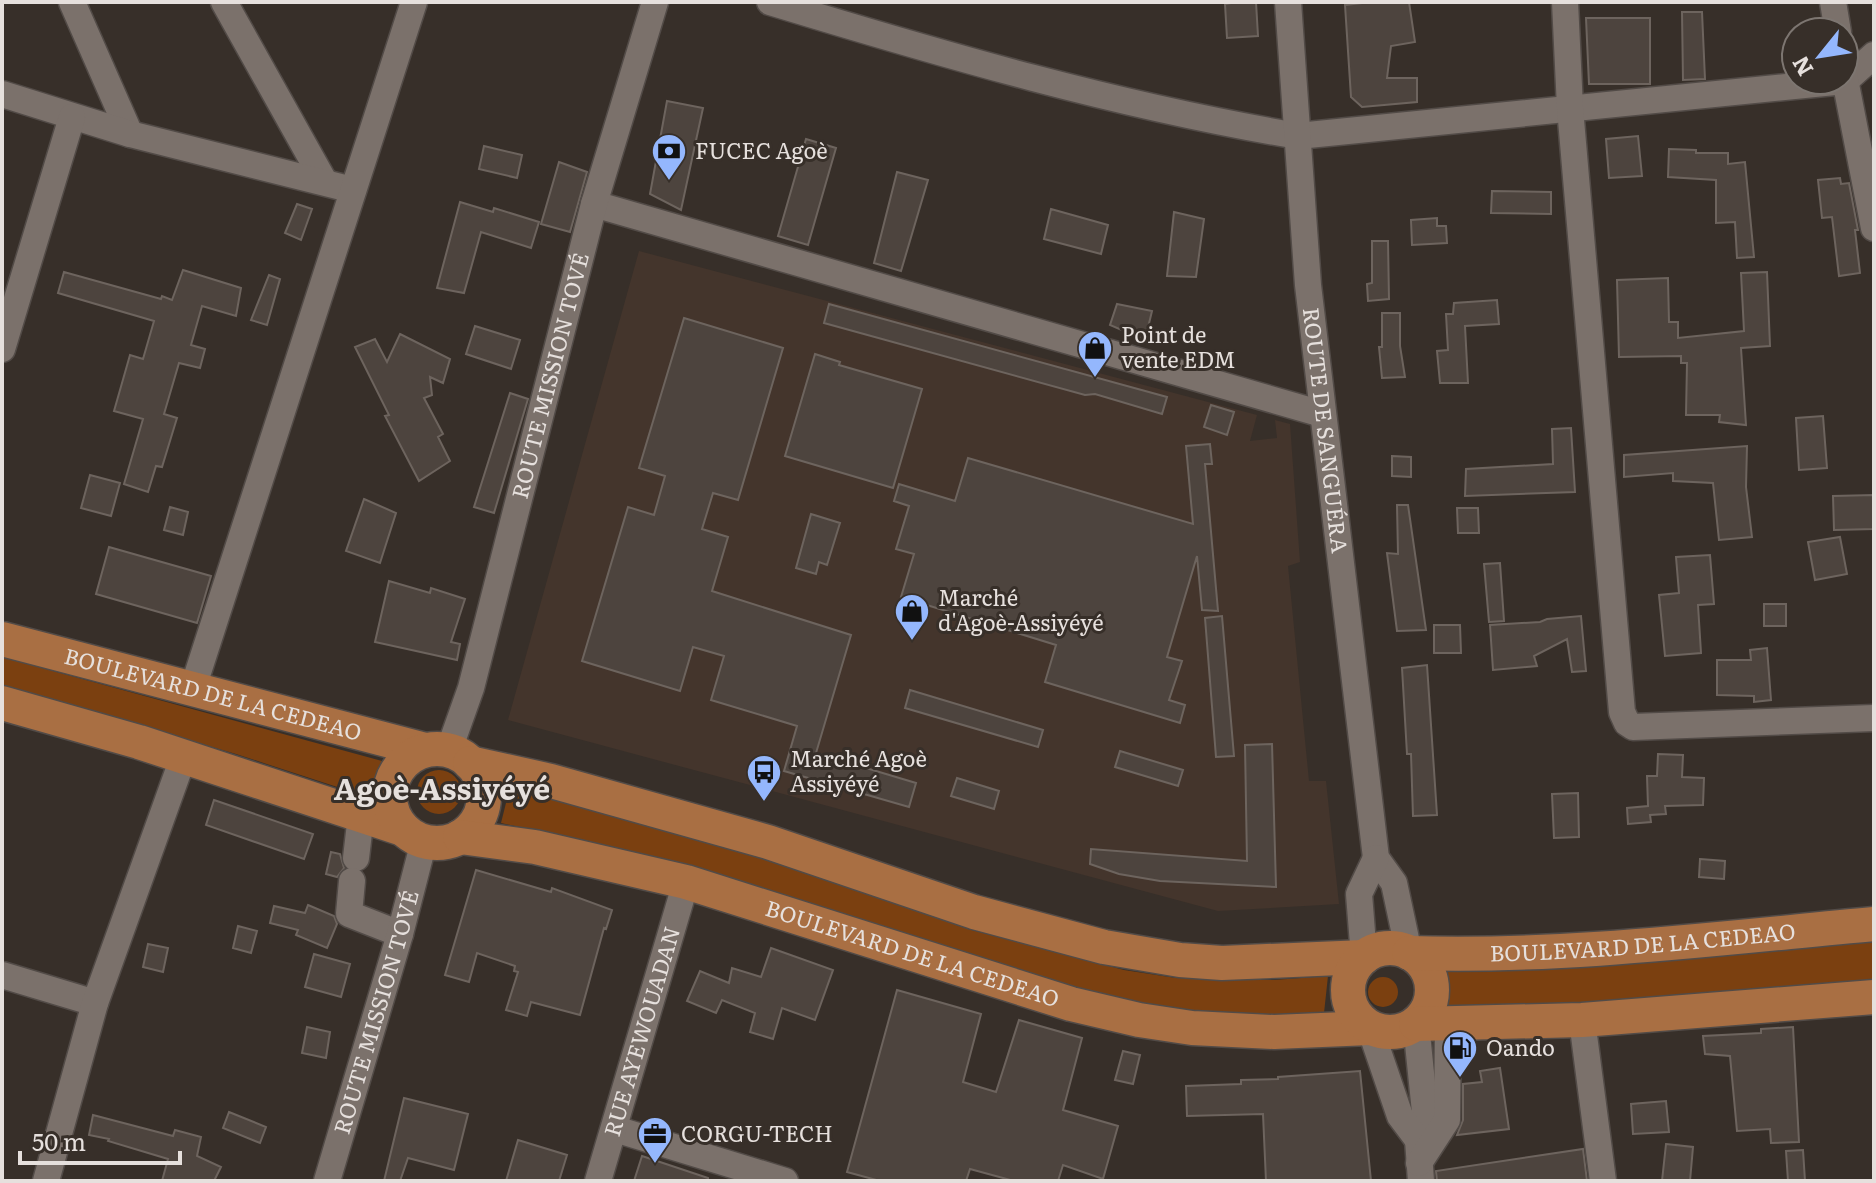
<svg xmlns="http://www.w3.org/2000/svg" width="1876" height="1183" viewBox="0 0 1876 1183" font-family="Literata,serif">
	<rect width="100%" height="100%" fill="#372f29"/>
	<path fill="#44352c" d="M639 251 1257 415 1250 441 1277 438 1275 420 1290 424 1300 562 1288 566 1309 781H1326L1339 904 1218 911 508 720Z"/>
	<path fill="#7b4010" d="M2 657 382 761 371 798 236 754 2 686Z
		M417 792a22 22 0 1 1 44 0a22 22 0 1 1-44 0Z
		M511 783 646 821 849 886 968 929 1124 970 1176 978 1274 980 1328 976 1324 1013 1224 1017 1158 1012 571 838 501 823Z
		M1874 940V984L1444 1016V971Z
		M1368 992a15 15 0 1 1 30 0a15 15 0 1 1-30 0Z"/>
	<path fill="#4d443e" stroke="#6d645e" stroke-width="2" d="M1237 2H1256L1258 36 1227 38 1225 4Z
		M1371 2H1409L1415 42 1391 46 1387 78H1417V102L1362 107 1351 97 1345 5Z
		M1682 12H1702L1705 79 1683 80Z
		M1586 18H1650V84H1589Z
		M667 101 703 108 681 210 650 194Z
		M1638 136 1642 176 1609 178 1606 139Z
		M806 139 836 148 808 245 778 236Z
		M484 146 522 155 517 178 479 169Z
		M1669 149 1696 150V153H1728V164L1745 162 1754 257 1737 258 1735 222 1716 223V180L1668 177Z
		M559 162 587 172 570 232 541 224Z
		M897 172 928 180 901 271 874 263Z
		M1840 178 1841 184 1849 183 1858 230H1855L1860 273 1839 276 1832 217 1822 218 1818 180Z
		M1492 191 1551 192V214L1491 213Z
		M460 202 493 212 494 208 539 222 531 248 481 232 464 293 437 288Z
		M297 204 312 209 301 240 285 233Z
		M1051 209 1108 225 1101 254 1044 239Z
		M1174 212 1204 219 1196 277 1167 276Z
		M1437 218V226H1446L1447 243 1412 245 1411 220Z
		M1372 241H1388L1389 299 1368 301 1367 284 1372 283Z
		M183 270 241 288 236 316 202 306 191 345 205 349 200 368 179 363 164 414 177 418 162 467 156 466 148 492 124 484 143 419 114 411 130 355 143 359 154 321 58 293 64 272 161 299 162 296 172 300Z
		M1767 272 1770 346 1741 348 1746 425 1719 422 1720 415H1686L1687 363H1681V356L1619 357 1617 280 1668 278 1669 322H1678V338L1744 331 1741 273Z
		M269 275 280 279 267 325 251 320Z
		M1497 300 1499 324 1465 326 1468 383H1440L1437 351 1448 350 1446 314H1453L1454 303Z
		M829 304 1167 397 1162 414 1095 394 1085 395 824 323Z
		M1117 304 1152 311 1145 340 1110 325Z
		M1382 313H1400V346L1405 377 1382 378 1379 347H1382Z
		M684 318 783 348 738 500 713 493 702 529 728 537 712 591 851 635 816 753 916 783 909 807 784 771 797 726 711 700 724 656 693 647 680 691 582 661 628 507 654 515 665 476 639 468Z
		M475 326 520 340 511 369 466 354Z
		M400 334 450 359 443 383 430 377 432 395 424 398 443 434 438 437 450 461 419 481 385 416 389 415 355 347 375 339 387 362Z
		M815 354 840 362 839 365 922 389 893 488 785 456Z
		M510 393 528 399 494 513 474 507Z
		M1211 405 1234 412 1227 435 1204 427Z
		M1823 416 1827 468 1799 470 1796 418Z
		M1571 428 1575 492 1465 496 1466 469 1553 464 1552 429Z
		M1210 444 1212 464H1205L1218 611 1202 610 1197 556 1167 657 1182 661 1169 700 1185 705 1180 723 1045 682 1056 645 901 597 914 554 896 549 909 506 894 501 899 484 955 501 968 458 1193 524 1186 446Z
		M1747 446 1746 487 1752 537 1719 540 1713 483 1673 481V473L1624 477V455Z
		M1392 456 1411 457V477L1392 476Z
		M90 475 120 483 111 516 81 508Z
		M1874 495V529L1834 530 1833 496Z
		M364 499 396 513 380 563 346 551Z
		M1397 505H1408L1426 630 1397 631 1387 553 1398 554Z
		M170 507 188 512 183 535 164 530Z
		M1457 508H1478L1479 533H1458Z
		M811 514 840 523 827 565 819 562 816 574 796 568Z
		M1840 537 1847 574 1815 580 1808 542Z
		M109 547 211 576 197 623 96 594Z
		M1710 555 1714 604 1698 605 1701 653 1665 656 1659 595 1679 593 1676 557Z
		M1500 563 1504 621 1489 622 1484 564Z
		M389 581 430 593 431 588 465 599 451 642 460 644 457 660 375 642Z
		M1764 604H1786V626H1764Z
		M1222 616 1234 756 1216 757 1205 618Z
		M1581 616 1586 671 1572 672 1567 639 1534 656 1537 666 1493 670 1490 625 1540 622 1547 619Z
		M1434 625H1460L1461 653H1434Z
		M1767 648 1771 700 1754 702V696L1717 695V660H1751L1750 650Z
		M1427 665 1437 815 1413 816 1411 754H1407L1402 668Z
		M910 690 1043 730 1038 747 905 708Z
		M1272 744 1276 887 1160 881 1119 874 1090 864 1091 849 1247 861 1245 745Z
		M1120 751 1183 770 1178 786 1115 767Z
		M1658 754 1683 755 1682 777 1704 778 1703 805 1665 806 1666 814 1650 815 1651 822 1628 824 1627 808 1648 806 1647 776H1657Z
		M957 778 999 791 994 809 951 796Z
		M1578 793 1579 837 1554 838 1552 794Z
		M214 800 313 834 304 859 206 825Z
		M331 852 340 854 344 868 337 877 326 874Z
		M1700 859 1725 861 1724 879 1699 877Z
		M476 870 551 892 552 888 612 910 606 929 604 928 580 1015 531 1002 527 1016 506 1010 518 972 514 971 515 966 477 953 469 982 445 975Z
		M308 905 334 916 337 924 327 948 296 935 298 930 270 923 274 906 305 913Z
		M238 926 257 931 251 953 233 948Z
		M148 944 168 948 163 972 143 967Z
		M771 948 833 970 815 1020 782 1008 773 1039 750 1032 755 1013 722 1000 716 1013 687 1001 700 971 729 983 732 968 761 977Z
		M314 954 350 964 341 997 305 987Z
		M897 990 981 1014 963 1082 996 1092 1019 1020 1082 1038 1063 1110 1118 1126 1103 1179 1063 1165 1058 1181H1014L970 1169 966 1181H880L847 1172Z
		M307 1027 330 1032 326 1058 302 1053Z
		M1793 1027 1799 1142 1771 1143 1770 1129 1737 1131 1730 1056 1705 1054 1703 1036 1761 1033V1029Z
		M1123 1051 1140 1055 1133 1084 1115 1080Z
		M1500 1068 1509 1129 1457 1135 1463 1120V1084L1482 1082 1480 1071Z
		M1360 1071 1371 1181H1266L1263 1114 1187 1116 1186 1086 1241 1084V1080L1278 1079V1077Z
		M404 1098 468 1114 454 1170 408 1158 400 1181H384Z
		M1666 1101 1669 1132 1633 1134 1631 1104Z
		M229 1112 266 1127 260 1143 223 1128Z
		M93 1115 173 1136 175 1130 201 1137 197 1156 221 1167 214 1181H162L168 1159 108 1141 109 1139 89 1135Z
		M518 1140 567 1155 559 1181H506Z
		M1666 1144 1693 1147 1690 1181H1662Z
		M1583 1149 1587 1181H1437L1436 1171Z
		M1803 1150 1805 1181H1788L1786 1151Z
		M642 1156 708 1178V1181H634Z"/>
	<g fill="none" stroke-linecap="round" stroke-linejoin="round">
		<g stroke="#524b47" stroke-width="29">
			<g id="minor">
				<path d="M72 2 130 134"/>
				<path d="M224 2 324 181"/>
				<path d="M770 2C944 55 1119 106 1298 136L1845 81 1874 55"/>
				<path id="s1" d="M1288 2 1308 285 1376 858 1394 883 1409 953"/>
				<path d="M1565 2 1570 108 1622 712 1627 723 1633 727 1874 718"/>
				<path d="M1833 2 1838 32"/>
				<path d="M1844 74 1874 228"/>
				<path d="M2 94 130 134 353 190"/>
				<path d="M594 204 1322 414"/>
				<path d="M2 349 72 117"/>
				<path d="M192 691 414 2"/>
				<path id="s2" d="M449 750 471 688 594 204 655 2"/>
				<path d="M356 858 361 815"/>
				<path d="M352 881 349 914 400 934"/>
				<path d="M1364 957 1359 894 1376 858"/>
				<path d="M2 975 95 1003"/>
				<path d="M1582 1020 1603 1181"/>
				<path d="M1416 1024 1425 1112 1418 1140 1421 1181"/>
				<path d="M1370 1028 1400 1116 1418 1140"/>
				<path d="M615 1129 785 1181"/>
				<path d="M1419 1163 1447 1120 1448 1024"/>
				<path d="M46 1181 95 1003 183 758"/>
				<path id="s3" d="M327 1181 400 934 424 841"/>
				<path id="s4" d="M598 1181 686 882"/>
			</g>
		</g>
		<g stroke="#524b47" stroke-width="37">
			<g id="major">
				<path id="s5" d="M2 639 425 750"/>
				<path d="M2 703 139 742 403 829"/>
				<circle cx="437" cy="796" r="47"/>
				<path d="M470 763 551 781 768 842 974 912 1104 947 1180 960 1222 963 1364 957"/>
				<path id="s6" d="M460 837 535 847 686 882 1071 1004 1139 1020 1192 1028 1274 1032 1370 1028"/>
				<circle cx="1390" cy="990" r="42"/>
				<path id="s7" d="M1409 953C1563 958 1721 938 1874 924"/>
				<path d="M1416 1024 1582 1020 1874 997"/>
			</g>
		</g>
		<use href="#minor" stroke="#7b716b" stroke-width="26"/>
		<use href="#major" stroke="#a96f43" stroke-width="34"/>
	</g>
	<defs>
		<g id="bank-pin" transform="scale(1.8)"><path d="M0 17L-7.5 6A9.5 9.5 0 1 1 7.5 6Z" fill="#94b7fd" stroke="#372f29"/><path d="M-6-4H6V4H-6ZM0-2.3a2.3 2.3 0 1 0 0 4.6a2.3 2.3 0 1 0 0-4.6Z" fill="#111"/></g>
		<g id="shop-pin" transform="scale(1.8)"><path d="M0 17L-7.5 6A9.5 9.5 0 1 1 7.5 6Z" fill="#94b7fd" stroke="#372f29"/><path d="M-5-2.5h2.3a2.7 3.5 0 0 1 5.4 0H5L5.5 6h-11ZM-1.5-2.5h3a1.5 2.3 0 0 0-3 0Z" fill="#111"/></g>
		<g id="bus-pin" transform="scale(1.8)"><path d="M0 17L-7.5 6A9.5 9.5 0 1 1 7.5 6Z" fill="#94b7fd" stroke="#372f29"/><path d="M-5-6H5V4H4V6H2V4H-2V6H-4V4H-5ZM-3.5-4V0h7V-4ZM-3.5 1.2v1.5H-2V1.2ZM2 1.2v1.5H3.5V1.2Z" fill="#111"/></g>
		<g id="fuel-pin" transform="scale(1.8)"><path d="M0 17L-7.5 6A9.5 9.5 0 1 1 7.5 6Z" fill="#94b7fd" stroke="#372f29"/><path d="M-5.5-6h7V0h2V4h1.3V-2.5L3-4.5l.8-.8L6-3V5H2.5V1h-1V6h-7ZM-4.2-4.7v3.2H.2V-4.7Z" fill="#111"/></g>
		<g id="office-pin" transform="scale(1.8)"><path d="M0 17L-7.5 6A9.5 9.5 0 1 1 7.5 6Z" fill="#94b7fd" stroke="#372f29"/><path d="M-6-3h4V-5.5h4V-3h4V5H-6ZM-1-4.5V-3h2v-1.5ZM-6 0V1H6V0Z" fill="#111"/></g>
	</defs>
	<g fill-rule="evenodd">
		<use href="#bank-pin" x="669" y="151"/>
		<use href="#shop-pin" x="1095" y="348"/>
		<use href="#shop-pin" x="912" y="611"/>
		<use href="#bus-pin" x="764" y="772"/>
		<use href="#fuel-pin" x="1460" y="1048"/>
		<use href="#office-pin" x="655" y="1134"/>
	</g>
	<g text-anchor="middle" stroke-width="6" stroke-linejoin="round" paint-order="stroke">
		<g font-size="22" fill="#e6e0dd" stroke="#372f29" text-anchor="start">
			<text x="695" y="159">FUCEC Agoè</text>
			<text x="1121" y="343">Point de<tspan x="1121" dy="25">vente EDM</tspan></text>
			<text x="938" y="606">Marché<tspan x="938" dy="25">d'Agoè-Assiyéyé</tspan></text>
			<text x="790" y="767">Marché Agoè<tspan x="790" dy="25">Assiyéyé</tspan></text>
			<text x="1486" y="1056">Oando</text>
			<text x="681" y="1142">CORGU-TECH</text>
		</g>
		<g font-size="22" fill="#e6e0dd" stroke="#372f29">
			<text dy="8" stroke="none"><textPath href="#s2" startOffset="388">ROUTE MISSION TOVÉ</textPath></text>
			<text dy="8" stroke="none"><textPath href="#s1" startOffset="430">ROUTE DE SANGUÉRA</textPath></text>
			<text dy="8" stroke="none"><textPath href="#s5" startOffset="218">BOULEVARD DE LA CEDEAO</textPath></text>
			<text dy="8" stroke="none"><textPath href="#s7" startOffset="234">BOULEVARD DE LA CEDEAO</textPath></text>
			<text dy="8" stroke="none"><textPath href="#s6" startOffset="468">BOULEVARD DE LA CEDEAO</textPath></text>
			<text dy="8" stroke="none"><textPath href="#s3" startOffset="176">ROUTE MISSION TOVÉ</textPath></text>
			<text dy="8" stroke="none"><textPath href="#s4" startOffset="156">RUE AYEWOUADAN</textPath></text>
		</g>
		<g font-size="30" font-weight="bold" fill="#e6e0dd" stroke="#372f29">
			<text x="442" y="800">Agoè-Assiyéyé</text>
		</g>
	</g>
	<rect width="1876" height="1183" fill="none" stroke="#e6e0dd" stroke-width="8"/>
	<g transform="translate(1820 56) rotate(240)"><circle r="38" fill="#372f29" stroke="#7d7671" stroke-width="2"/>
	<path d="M0-6L14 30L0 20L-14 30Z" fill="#94b7fd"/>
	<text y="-12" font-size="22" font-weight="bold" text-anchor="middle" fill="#e6e0dd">N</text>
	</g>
	<path d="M20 1151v12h160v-12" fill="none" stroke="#e6e0dd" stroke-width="4"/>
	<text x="32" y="1151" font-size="24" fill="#e6e0dd" stroke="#372f29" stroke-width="6" paint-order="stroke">50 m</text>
</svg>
